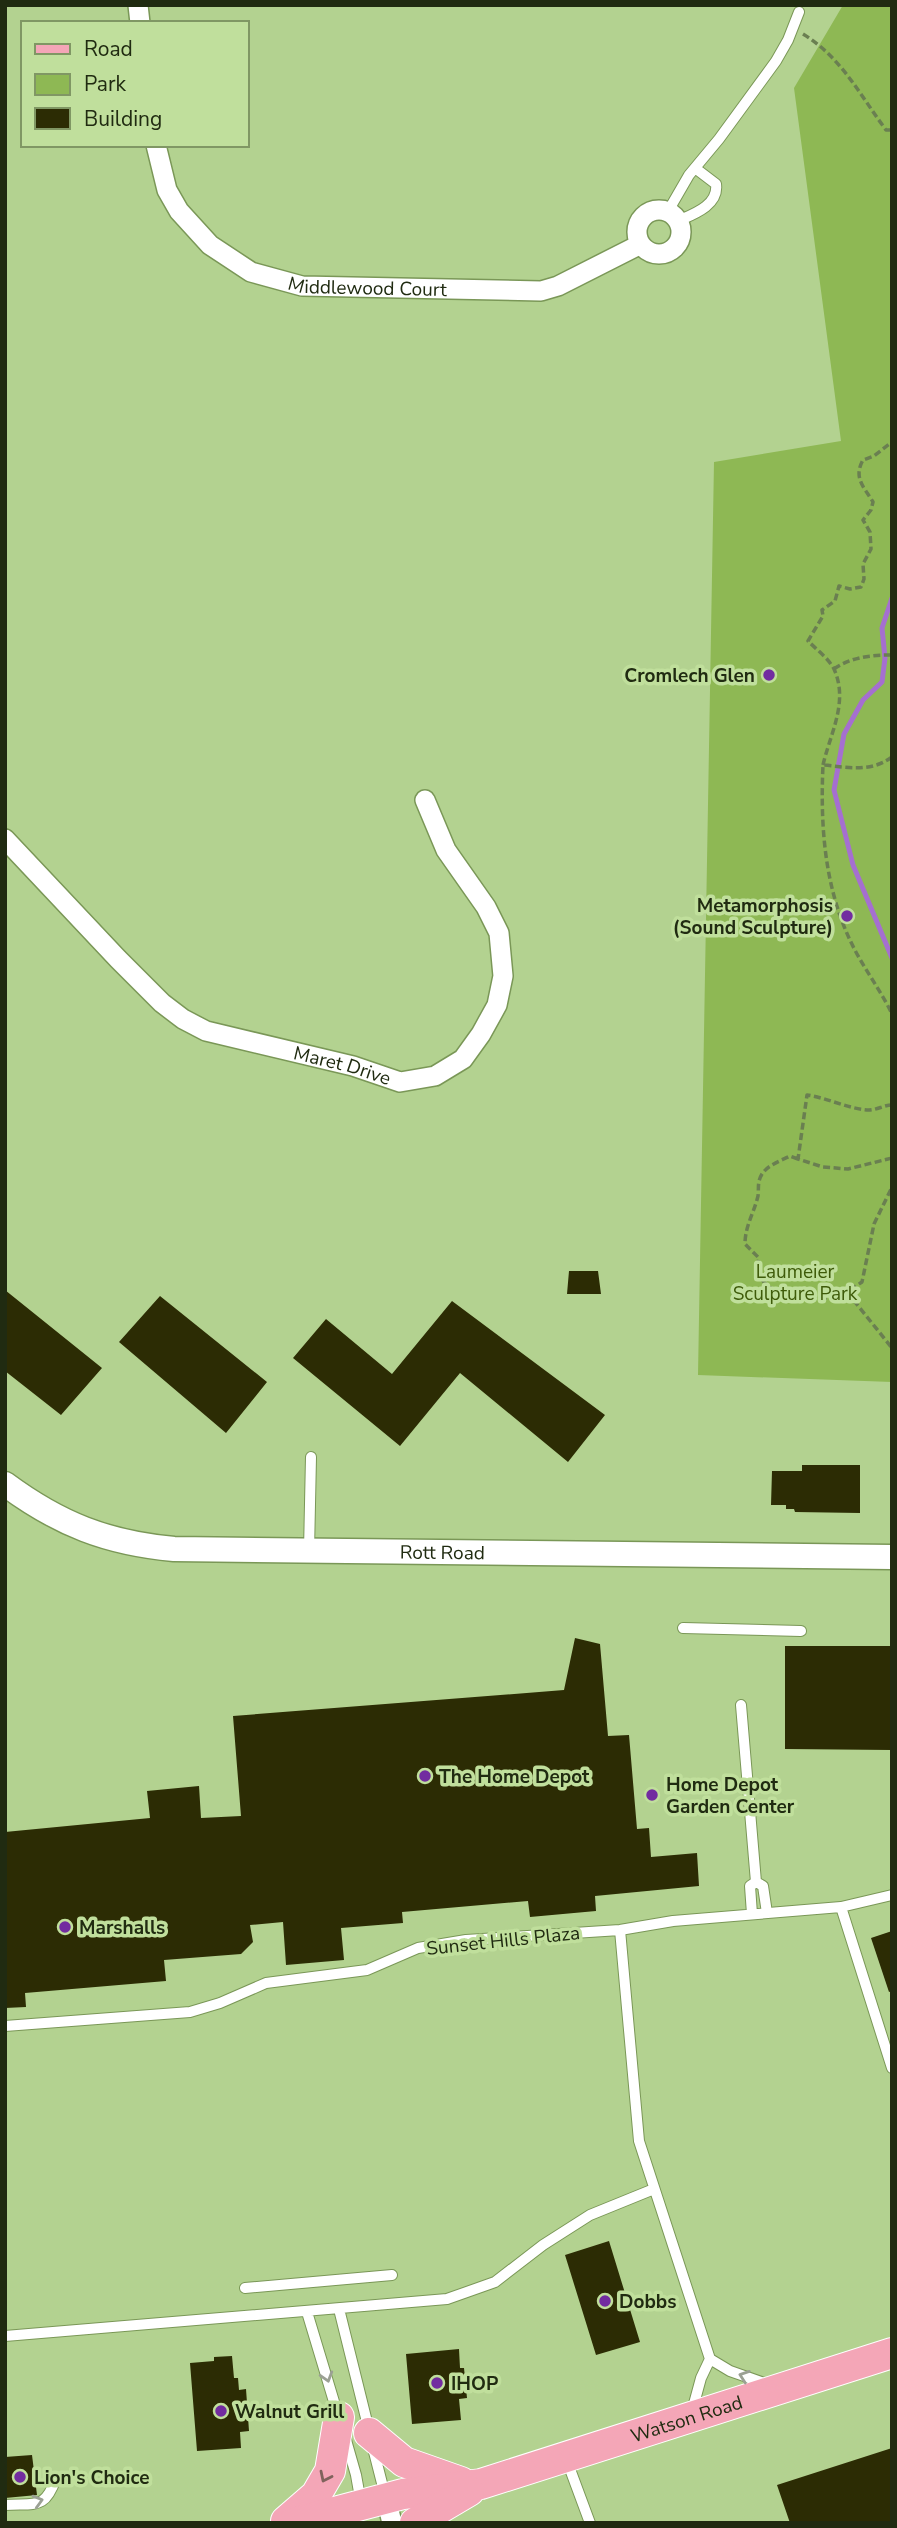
<svg xmlns="http://www.w3.org/2000/svg" width="897" height="2528" viewBox="0 0 897 2528" font-family="'Nunito Sans',sans-serif">
	<rect width="100%" height="100%" fill="#b3d290"/>
	<path fill="#8eb854" d="M843 5H892V1382L698 1375 714 462 841 441 794 88Z"/>
	<g fill="none" stroke-linecap="round" stroke-linejoin="round">
		<path stroke="#a56fd0" stroke-width="5" d="M892 598 882 628 885 658 882 682 863 700 844 734 834 790 853 865 892 958"/>
	</g>
	<path fill="#2c2c04" d="M569 1271H598L601 1294H567Z
		M5 1290 102 1368 61 1415 5 1371Z
		M160 1296 267 1382 226 1433 119 1342Z
		M452 1301 605 1415 568 1462 460 1373 400 1446 293 1358 326 1319 392 1374Z
		M802 1465H860V1513L795 1512 794 1509H786V1505H771L772 1471H802Z
		M575 1638 600 1644 608 1736 629 1735 637 1829 649 1828 651 1857 697 1853 699 1886 595 1896 596 1911 530 1917 528 1901 402 1912 403 1923 341 1928 344 1960 286 1965 283 1922 250 1925 253 1942 241 1954 164 1960 166 1981 25 1993 26 2007 5 2008V1832L150 1818 147 1791 199 1786 201 1818 241 1816 233 1716 564 1690Z
		M785 1646H892V1750L785 1749Z
		M892 1931V1991L889 1992 871 1938Z
		M609 2241 640 2342 596 2355 565 2255Z
		M459 2349 460 2368H464L467 2398 459 2399 461 2420 412 2424 406 2354Z
		M232 2356 234 2378H238L239 2390 246 2389 249 2431 240 2432 241 2448 197 2451 190 2363 214 2361V2357Z
		M892 2448V2523H790L777 2485Z
		M32 2455 37 2495 5 2498V2457Z"/>
	<g fill="none" stroke-linecap="round" stroke-linejoin="round">
		<g stroke="#7a9757" stroke-width="12">
			<path id="service" d="M667 213 689 175 719 139 776 61 788 40 799 12
				M678 221C694 214 719 205 716 184L695 168
				M309 1551 311 1457
				M683 1628 801 1631
				M741 1705 756 1882
				M841 1907 892 1895
				M752 1914 750 1886 756 1882 763 1886 767 1913
				M620 1930 639 2141 710 2359 730 2371 767 2384
				M5 2026 190 2012 220 2003 266 1983 367 1970 418 1948 466 1940 620 1930 673 1921 841 1907 892 2068
				M245 2288 392 2275
				M339 2309 369 2430
				M307 2312 338 2415
				M5 2336 447 2299 495 2282 543 2245 590 2215 654 2189
				M692 2411 701 2378 710 2359
				M346 2440 356 2475 361 2503
				M373 2448 385 2495
				M567 2461 590 2523
				M5 2505C36 2503 45 2510 56 2478"/>
		</g>
		<g stroke="#7a9757" stroke-width="22">
			<g id="minor">
				<path d="M138 5 140 23"/>
				<path id="s1" d="M156 145 167 190 179 211 210 245 251 272 302 286 541 291 558 286 639 245"/>
				<circle cx="659" cy="232" r="22"/>
				<path id="s2" d="M5 839 118 959 162 1003 183 1019 206 1031 353 1066 400 1082 435 1076 463 1059 481 1034 497 1005 503 976 499 933 486 907 446 850 425 800"/>
				<path d="M386 2498 392 2523"/>
			</g>
		</g>
		<g stroke="#7a9757" stroke-width="27">
			<g id="tertiary">
				<path id="s3" d="M5 1484C59 1524 107 1543 174 1549L892 1557"/>
			</g>
		</g>
		<g stroke="#fff" stroke-width="32">
			<g id="primary">
				<path d="M369 2433 404 2462 461 2482"/>
				<path d="M286 2521 316 2495 330 2471 339 2417"/>
				<path id="s4" d="M293 2523 403 2494 481 2484 892 2353"/>
				<path d="M415 2523 469 2491"/>
			</g>
		</g>
		<path stroke="#6a7f51" stroke-width="3.5" stroke-dasharray="7 3.5" stroke-linecap="butt" d="M803 34C841 57 860 95 886 130H892
			M834 669C851 657 871 655 892 655
			M892 757C870 773 848 767 823 765 820 830 825 895 857 954 868 974 882 993 892 1014
			M823 765C830 734 849 702 834 669 829 659 816 649 808 641L823 616 822 610 835 601 839 586 850 589 861 587 864 579 863 564 871 549 870 532 863 520 871 510 873 502C864 487 853 478 863 460L874 456 892 442
			M892 1105C884 1105 877 1110 869 1110 848 1109 828 1098 807 1095L798 1159 823 1167 848 1169 892 1158
			M798 1159 790 1156C780 1161 768 1165 762 1174 757 1182 759 1188 758 1196 754 1213 745 1226 745 1244L759 1258C750 1288 791 1301 816 1299 832 1299 849 1291 862 1282L874 1224 892 1187
			M847 1292 892 1348"/>
		<use href="#service" stroke="#fff" stroke-width="10"/>
		<use href="#minor" stroke="#fff" stroke-width="19"/>
		<use href="#tertiary" stroke="#fff" stroke-width="24"/>
		<use href="#primary" stroke="#f4a6b7" stroke-width="30"/>
	</g>
	<defs><path id="oneway-chevron" d="M-2-3.5L2.5 0L-2 3.5" fill="none" stroke-width="1.6" stroke-linecap="round" stroke-linejoin="round" transform="scale(1.75)"/></defs>
	<g stroke="#9ba094">
		<use href="#oneway-chevron" transform="translate(744 2376) rotate(-161)"/>
		<use href="#oneway-chevron" transform="translate(327 2377) rotate(73)"/>
		<use href="#oneway-chevron" transform="translate(38 2501) rotate(-16)"/>
	</g>
	<use stroke="#7f625c" href="#oneway-chevron" transform="translate(325 2477) rotate(116)"/>
	<g fill="#722ca0" stroke="#c0df9c" stroke-width="2.5">
		<circle cx="769" cy="675" r="7"/>
		<circle cx="847" cy="916" r="7"/>
		<circle cx="425" cy="1776" r="7"/>
		<circle cx="652" cy="1795" r="7"/>
		<circle cx="65" cy="1927" r="7"/>
		<circle cx="605" cy="2301" r="7"/>
		<circle cx="437" cy="2383" r="7"/>
		<circle cx="221" cy="2411" r="7"/>
		<circle cx="20" cy="2477" r="7"/>
	</g>
	<g text-anchor="middle" stroke-width="7" stroke-linejoin="round" paint-order="stroke">
		<g font-size="19" fill="#202b11" stroke="#c0df9c">
			<text dy="7" stroke="none"><textPath href="#s1" startOffset="284">Middlewood Court</textPath></text>
			<text dy="7" stroke="none"><textPath href="#s2" startOffset="420">Maret Drive</textPath></text>
			<text dy="7" stroke="none"><textPath href="#s3" startOffset="452">Rott Road</textPath></text>
			<text transform="translate(503 1940) rotate(-6)" y="7">Sunset Hills Plaza</text>
			<text dy="7" stroke="none"><textPath href="#s4" startOffset="408">Watson Road</textPath></text>
		</g>
		<g font-size="19" font-weight="bold" fill="#202b11" stroke="#c0df9c" text-anchor="start">
			<text x="755" y="682" text-anchor="end">Cromlech Glen</text>
			<text x="833" y="912" text-anchor="end">Metamorphosis<tspan x="833" dy="22">(Sound Sculpture)</tspan></text>
			<text x="439" y="1783">The Home Depot</text>
			<text x="666" y="1791">Home Depot<tspan x="666" dy="22">Garden Center</tspan></text>
			<text x="79" y="1934">Marshalls</text>
			<text x="619" y="2308">Dobbs</text>
			<text x="451" y="2390">IHOP</text>
			<text x="235" y="2418">Walnut Grill</text>
			<text x="34" y="2484">Lion's Choice</text>
		</g>
		<g font-size="19" fill="#3e5b09" stroke="#c0df9c">
			<text x="795" y="1278">Laumeier<tspan x="795" dy="22">Sculpture Park</tspan></text>
		</g>
	</g>
	<rect width="897" height="2528" fill="none" stroke="#202b11" stroke-width="14"/>
	<rect x="21" y="21" width="228" height="126" fill="#c0df9c" stroke="#809764" stroke-width="2"/>
	<rect x="35" y="44" width="35" height="10" fill="#f4a6b7" stroke="#809764" stroke-width="2"/>
	<text x="84" y="56" font-size="21" fill="#202b11">Road</text>
	<rect x="35" y="74" width="35" height="21" fill="#8eb854" stroke="#809764" stroke-width="2"/>
	<text x="84" y="91" font-size="21" fill="#202b11">Park</text>
	<rect x="35" y="108" width="35" height="21" fill="#2c2c04" stroke="#809764" stroke-width="2"/>
	<text x="84" y="126" font-size="21" fill="#202b11">Building</text>
</svg>
